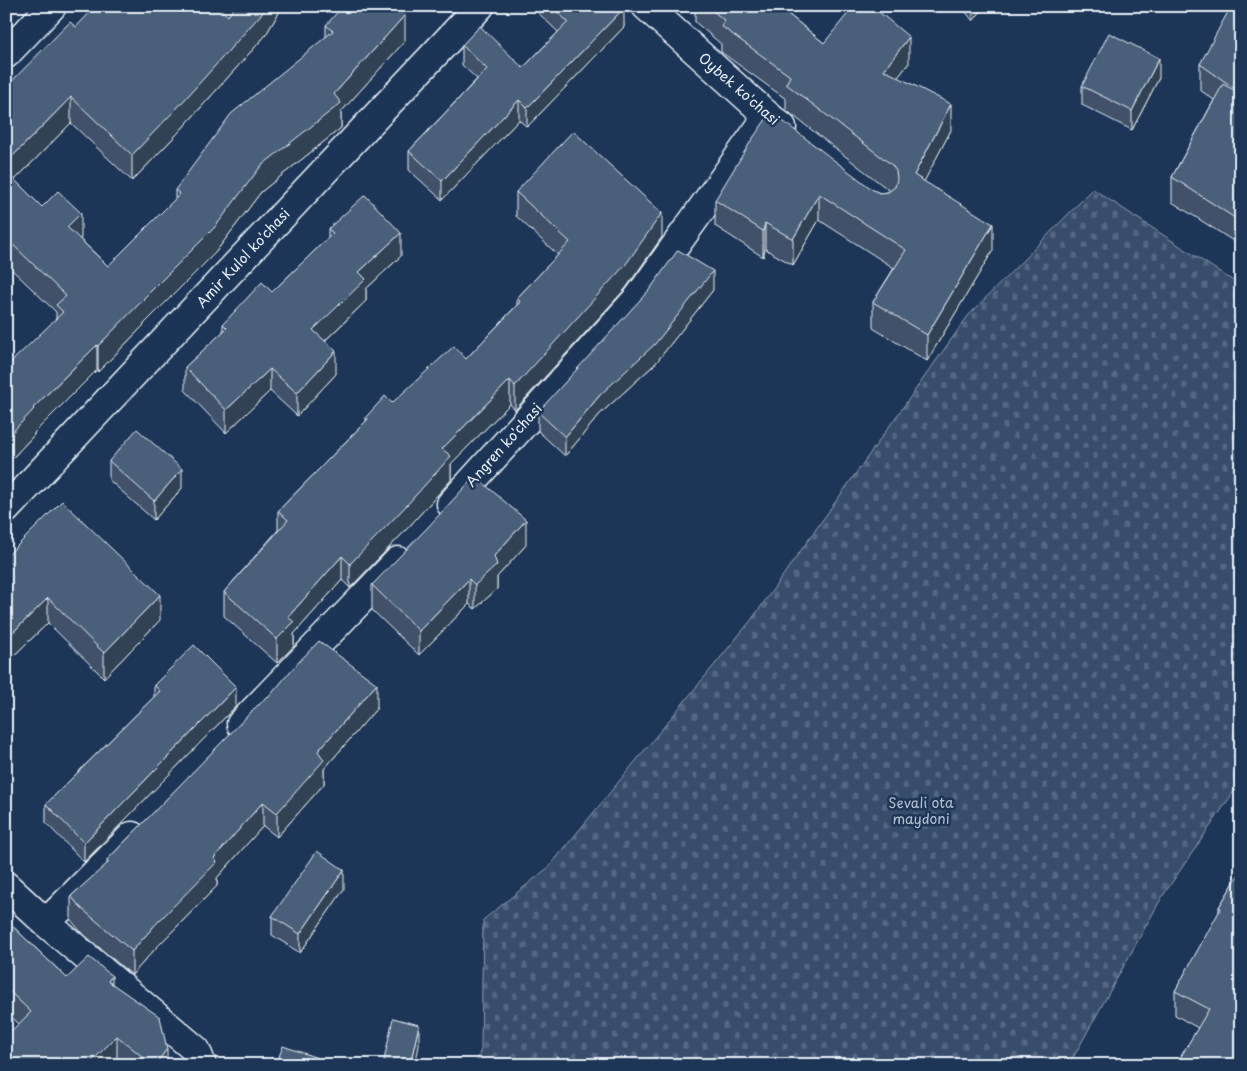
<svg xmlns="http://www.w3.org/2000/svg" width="1247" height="1071" viewBox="0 0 1247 1071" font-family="'Playpen Sans',sans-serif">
	<defs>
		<pattern id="cemetery-stones" width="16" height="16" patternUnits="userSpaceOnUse" patternTransform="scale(1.25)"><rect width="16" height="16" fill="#374d6c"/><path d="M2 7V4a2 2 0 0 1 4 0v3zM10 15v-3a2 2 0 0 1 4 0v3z" fill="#546782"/></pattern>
	</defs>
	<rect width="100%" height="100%" fill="#1d3557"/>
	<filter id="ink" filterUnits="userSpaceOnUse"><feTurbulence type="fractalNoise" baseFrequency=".02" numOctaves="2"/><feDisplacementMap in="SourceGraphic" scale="10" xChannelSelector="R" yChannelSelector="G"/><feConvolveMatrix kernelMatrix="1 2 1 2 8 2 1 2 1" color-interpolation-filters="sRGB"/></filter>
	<g filter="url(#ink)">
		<path fill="url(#cemetery-stones)" stroke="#909fb2" d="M1093 189 1241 286V781L1162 897 1069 1065H476L481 1049 483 920 549 867 752 619 968 316Z"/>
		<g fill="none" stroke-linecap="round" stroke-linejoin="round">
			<g stroke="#e8f1f8" stroke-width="31">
				<path id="minor" d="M646 6 768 116 782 127
					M6 54 52 6
					M451 504 638 298 768 116
					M6 509 480 6
					M241 724 398 561
					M6 886 46 923 196 1050 202 1065
					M46 923 132 836"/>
			</g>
			<use href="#minor" stroke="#1d3557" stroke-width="28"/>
		</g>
		<path fill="#3f5169" stroke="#e8f1f8" d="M235 6H283L265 36 178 133 132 181 71 123 15 180 42 207 81 238 80 239 108 266 175 200V190L326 37V25L405 41 341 112V128L261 192 215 253 144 324V325L98 372 97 370 34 433V435L6 465 56 318V312L6 264V87L76 27 228 16Z
			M531 6H622L624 27 527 127 519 120 442 200 409 170V151L477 79 462 65V45L523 68 558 32Z
			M695 6H778L824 43 909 63 898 77 951 130 924 181 993 250 927 361 873 328V302L894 268 819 220 793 265 765 249 763 257 715 226V200L873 190 880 193 888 192 890 191 786 110V99L721 52V44L695 22Z
			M961 6H985L973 21Z
			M1241 6V246L1172 202V177L1214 100 1200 90V64Z
			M1159 78 1132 130 1082 105V86Z
			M516 192 662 237 626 288 515 410 510 404 451 464V480L406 530 350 588 342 580 294 634V646L277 663 224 616V592L278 530V511L366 421V417L392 403 466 359 517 305V298L558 255 516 216Z
			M328 229 401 256 366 289V301L325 341 336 374 297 416 270 391 226 433 185 390V367L223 332V324L272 292 328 238Z
			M713 290 655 364 600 414 565 456 538 431V412Z
			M109 461 182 488 154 520 109 480Z
			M526 545 497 577V589L475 609 469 604 419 655 372 610V585Z
			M6 557 160 620 104 678 48 623 6 663Z
			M154 685 236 706 84 862 46 823V804L154 697Z
			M268 698 377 708 324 769V784L277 837 263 826 217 878V886L155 949 132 975 81 932 71 920V896L107 865V860L259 705Z
			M1241 871V1065H1177V1063L1198 1028 1175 1015V991L1219 913V907Z
			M344 889 300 953 272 935V916Z
			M6 920 67 978 112 984 167 1065H124L117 1059 19 1024 6 1011Z"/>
		<path fill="#334255" stroke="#e8f1f8" d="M6 6H17L6 16Z
			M268 6H283L265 36 178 133 132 181V155Z
			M973 6H985L973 21Z
			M624 8V27L527 127V108Z
			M405 15V41L341 112V128L261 192 215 253 144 324V325L98 372V346L143 299 261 166 334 94Z
			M909 37V63L884 96V70Z
			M1159 58V78L1132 130V111Z
			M1241 85V111L1237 116V90Z
			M71 97V123L6 189V163Z
			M519 100V120L442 200V181Z
			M951 104V130L914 201V175Z
			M819 194V220L793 265V239Z
			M81 213V238L67 252V227Z
			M662 213V237L626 288 515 410V386Z
			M765 223V249L763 257V231Z
			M993 224V250L927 361V335Z
			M401 233V256L366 289V301L313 352V330L359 272Z
			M713 271V290L655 364 600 414 565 456V437L600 395Z
			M97 345V370L34 433V435L6 465V439L33 408Z
			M336 351V374L297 416V393Z
			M270 369V391L226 433V410Z
			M510 380V404L451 464V480L406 530 350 588V564L442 449Z
			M182 469V488L154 520V501Z
			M526 520V545L497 577V589L475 609V585L494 556Z
			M342 556V580L294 634V646L277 663V639L288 617Z
			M469 579V604L419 655V631Z
			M160 595V620L104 678V653Z
			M48 598V623L6 663V639Z
			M377 684V708L324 769V784L277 837V813L318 751Z
			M236 687V706L84 862V843Z
			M263 802V826L217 878V886L155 949 132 975V951Z
			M344 870V889L300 953V934Z
			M112 976V999L108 981Z
			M419 1025V1046L415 1065H410Z
			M117 1036V1059L111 1065H88Z
			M167 1049V1065H155Z"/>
		<path fill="#495e7a" stroke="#e8f1f8" d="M96 6H217L228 16 235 6H268L265 10 178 107 132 155 71 97 6 163V87L70 22 76 27Z
			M343 6H396L405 15 334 94 341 103 261 166 215 227 143 299H144L98 346 97 345 33 408 34 409 6 439V367L63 312 56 305 66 296 6 238V171L42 207 58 191 81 213 67 227 108 266 180 194 175 190 231 114 333 31 326 25Z
			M551 6H622L624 8 527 108 519 100 442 181 409 151 487 69 462 45 480 26 523 68 568 22Z
			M707 6H778L824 43 854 6H872L909 37 884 70 951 104 914 175 993 224 927 335 873 302 906 250 819 194 793 239 765 223 763 231 715 200 751 141 771 112 873 190 880 193 888 192 895 187 897 179 896 171 892 165 786 84 790 76 721 26 725 21Z
			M1231 6H1241V85L1237 90 1200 64Z
			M1109 33 1159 58 1132 111 1082 86Z
			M1223 84 1241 94V222L1172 177Z
			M573 131 662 213 626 264 515 386 510 380 442 449 451 456 406 506 350 564 342 556 288 617 294 622 277 639 224 592 288 520 278 511 368 419 366 417 385 396 392 403 454 346 466 359 520 302 517 298 570 242 516 192Z
			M365 195 401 233 359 272 366 279 313 330 336 351 297 393 270 369 226 410 185 367 227 328 223 324 262 282 272 292 333 233 328 229Z
			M678 250 713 271 655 344 600 395 565 437 538 412 650 289Z
			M137 429 182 469 154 501 109 461Z
			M475 476 526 520 494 556 497 565 475 585 469 579 419 631 372 585 428 527Z
			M62 501 160 595 104 653 48 598 6 639V571L13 565 6 558V557Z
			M319 641 377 684 318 751 324 760 277 813 263 802 214 858 217 862 155 925 132 951 81 908 71 896 109 862 107 860 258 705H259L266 697 268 698 294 667Z
			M194 645 236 687 84 843 46 804 160 691 154 685Z
			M317 851 344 870 300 934 272 916Z
			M1241 871V1065H1179L1177 1063 1209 1009 1175 991 1221 908 1219 907Z
			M6 920 67 978 89 957 112 976 108 981 160 1017 167 1049 155 1065H153L117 1036 88 1065H6V1036L31 1012 6 988Z
			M393 1018 419 1025 410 1065H383Z
			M283 1046 338 1065H276Z
			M241 1062 249 1065H240Z"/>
	</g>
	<g text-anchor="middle" stroke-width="5" stroke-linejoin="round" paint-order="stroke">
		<g font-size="14" fill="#e8f1f8" stroke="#1d3557">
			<text transform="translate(739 89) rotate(41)" y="5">Oybek ko'chasi</text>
			<text transform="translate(243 258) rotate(-47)" y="5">Amir Kulol ko'chasi</text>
			<text transform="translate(504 445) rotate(-48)" y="5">Angren ko'chasi</text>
		</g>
		<g font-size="14" fill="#b3c0ce" stroke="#1d3557">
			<text x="921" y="808">Sevali ota<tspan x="921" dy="16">maydoni</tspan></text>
		</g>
	</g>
	<rect width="1247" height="1071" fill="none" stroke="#1d3557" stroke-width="25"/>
	<rect x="12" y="12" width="1222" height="1046" fill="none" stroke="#e8f1f8" stroke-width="2" filter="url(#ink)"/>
</svg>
